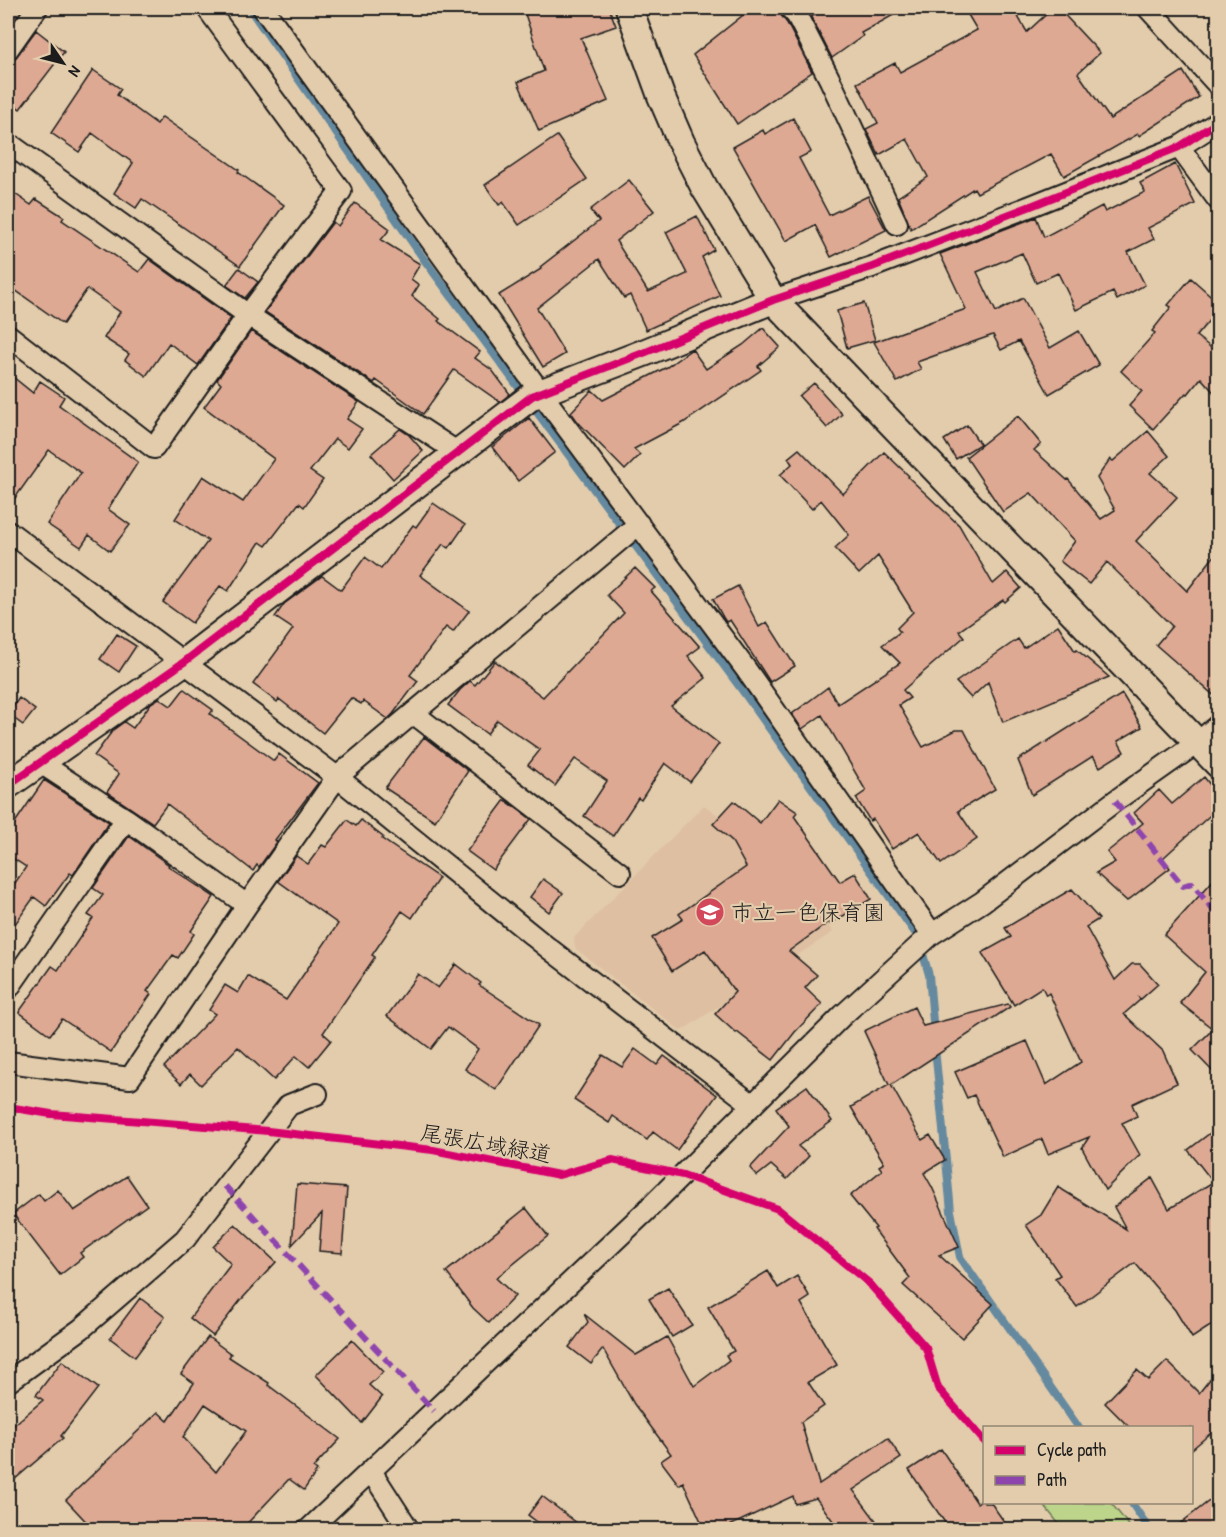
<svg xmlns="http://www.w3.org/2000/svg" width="1226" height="1537" viewBox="0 0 1226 1537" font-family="'Patrick Hand','Klee One',sans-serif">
	<rect width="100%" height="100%" fill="#e3ccac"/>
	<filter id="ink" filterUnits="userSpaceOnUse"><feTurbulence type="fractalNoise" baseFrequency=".0167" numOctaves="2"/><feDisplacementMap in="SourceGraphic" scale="12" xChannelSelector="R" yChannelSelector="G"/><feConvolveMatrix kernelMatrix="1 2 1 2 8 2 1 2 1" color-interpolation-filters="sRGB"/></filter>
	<g filter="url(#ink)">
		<path fill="#debfa1" d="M704 805 765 849 807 893 833 932 681 1031 575 948 574 938Z"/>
		<path fill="#bdd48b" stroke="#6c7854" stroke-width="1.5" d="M1042 1503H1111L1132 1529H1063Z"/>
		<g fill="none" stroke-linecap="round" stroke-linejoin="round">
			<path stroke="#65899e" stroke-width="8" d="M249 8 423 258 742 690 918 937 929 975 934 1033
				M935 1048 951 1211 960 1257 1079 1428
				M1131 1502 1150 1530"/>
		</g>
		<path fill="#dea993" stroke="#1c1c1c" stroke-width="1.5" fill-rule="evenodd" d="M523 8H609L616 26 581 38 608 101 539 131 518 82 544 71Z
			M752 8H778L781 15 787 23 812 72 737 124 693 55Z
			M825 8H906L861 33 863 36 832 58 811 17Z
			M964 8H1013L1027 32 1053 8H1058L1100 53 1078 73 1110 119 1183 71 1199 97 1139 136 1138 134 1064 176 1051 154 977 193 974 188 911 229 898 197 928 177 907 139 879 155 866 129 878 123 857 83 895 63 900 72 977 30Z
			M36 30 64 52 20 109 8 100V68Z
			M93 70 121 89 117 95 157 124 162 117 239 170 238 172 284 205 240 266 142 199 136 208 114 193 133 163 92 133 79 152 51 133Z
			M793 118 811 152 799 158 829 215 868 196 886 230 831 257 815 225 786 241 733 147 763 130 765 134Z
			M557 136 587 179 519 225 503 202 499 205 485 185Z
			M1175 164 1195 204 1148 228 1154 239 1128 252 1145 285 1117 300 1113 292 1076 310 1058 273 1036 283 1022 253 977 272 996 312 1023 298 1050 348 1079 331 1099 365 1049 394 1019 341 1001 350 993 335 917 362 921 369 897 382 874 342 966 309 940 254 1036 217 1044 237 1102 206 1105 212 1145 192 1140 183Z
			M629 180 654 211 616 241 648 292 687 274 666 232 697 216 714 250 702 257 720 296 646 330 630 295 624 298 599 259 537 308 565 354 543 367 499 295 541 269 540 267 599 221 590 210Z
			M8 189 31 205 36 199 64 217 62 220 139 272 149 259 231 318 198 365 169 343 146 376 125 360 129 354 104 338 120 312 87 289 63 324 8 285Z
			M355 203 390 229 381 240 420 264 411 279 419 285 412 296 440 319 438 321 480 352 475 358 492 370 510 394 500 402 454 370 423 414 376 380 374 383 265 312 333 222 338 226Z
			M239 268 258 282 245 298 226 285Z
			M1191 278 1218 302V310L1196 336 1218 353V397L1201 378 1188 394 1186 393 1153 429 1129 406 1142 391 1121 371 1155 333 1152 331 1171 307 1168 305Z
			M864 303 875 340 847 348 837 311Z
			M763 328 780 347 758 366 761 370 683 423 634 449 640 455 625 470 578 422 571 412 592 390 603 400 667 367 692 349 706 369 743 345Z
			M251 331 359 402 347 419 362 429 348 448 335 439 310 471 323 480 304 507 299 503 266 546 260 542 228 591 220 586 192 623 163 602 208 541 175 519 203 476 243 502 274 459 204 407 221 384 217 380Z
			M8 373 33 393 40 381 64 397 59 405 138 462 108 509 130 525 110 551 89 535 81 547 47 524 81 473 49 450 8 508Z
			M814 383 842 414 827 428 799 396Z
			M1018 416 1041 444 1034 450 1067 480 1068 479 1101 519 1115 510 1097 478 1110 459 1113 461 1148 431 1169 456 1150 473 1177 497 1136 541 1187 591 1218 551V699L1156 645 1172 626 1107 562 1089 584 1060 561 1075 541 1031 493 1003 512 966 457Z
			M529 418 555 452 518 481 492 447Z
			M967 425 980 444 956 459 944 440Z
			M400 429 409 435 423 451 393 479 371 454Z
			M799 449 843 494 884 452 909 476 908 477 959 525 993 584 1007 572 1021 588 1005 602 1003 600 959 631 964 637 903 690 910 698 899 705 923 747 956 730H964L995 789 958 811 977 839 941 864 919 832 892 849 873 819 870 821 856 798 866 791 822 715 802 729 792 714 828 687 838 704 900 663 882 645 900 632 897 628 913 612 878 556 859 574 835 548 849 535 821 500 812 509 780 475 792 464 788 458Z
			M433 503 465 525 449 548 443 544 420 575 469 611 453 632 446 627 410 675 418 681 393 714 388 719 363 701 361 704 351 698 323 733 279 699 277 702 253 684 293 629 275 617 284 604 322 576 341 590 365 557 381 569 413 525 416 527Z
			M635 568 655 588 651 591 700 647 688 656 706 678 671 706 719 744 690 782 665 763 641 800 638 798 613 836 584 816 607 781 575 759 555 786 528 765 540 750 497 720 487 734 448 705 460 690 470 681 475 685 495 661 543 697 624 613 607 595Z
			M738 586 759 627 767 622 795 666 770 682 730 620 726 622 724 619 713 599Z
			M1058 625 1075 651 1077 650 1109 677 1003 722 988 682 971 698 956 682 1018 639 1024 648Z
			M117 634 136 646 119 672 100 659Z
			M184 689 213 710 210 714 274 761 279 754 318 783 275 840 277 842 259 867 257 865 253 871 167 804 153 823 107 792 119 774 94 756 113 730 124 722 133 728 151 703 159 698 171 706Z
			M1122 694 1142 727 1118 741 1124 752 1100 767 1093 756 1032 795 1018 760Z
			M19 698 35 710 23 725 8 714Z
			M424 737 468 771 435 821 385 788Z
			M1204 777 1218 795V808L1163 858 1170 868 1127 901 1096 873 1115 862 1107 852 1143 823 1134 813 1159 790 1172 804Z
			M44 780 109 822 73 875 70 873 46 906 34 897 8 934V893L26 867 8 855V833Z
			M778 799 797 812 794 816 840 882 855 873 871 899 830 924 829 922 789 951 817 975 805 988 822 1004 795 1032 773 1060 737 1032 736 1033 715 1014 735 992 705 950 672 971 652 938 683 919 679 914 746 867 731 840 713 824 734 801 760 823Z
			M505 800 531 819 493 870 467 851Z
			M347 820 356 826 361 820 383 837 382 839 439 878 412 918 402 911 372 955 375 957 323 1033 331 1040 309 1067 296 1056 274 1080 238 1047 201 1085 190 1074 181 1084 164 1067 215 1014 209 1010 225 985 238 993 248 976 286 1000 338 924 278 881 296 856 308 864 322 845 326 847Z
			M129 836 169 865 168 866 214 897 191 931 194 934 178 958 173 955 147 991 151 994 111 1052 62 1019 50 1035 19 1012 52 966 58 970 93 918 88 915 103 895 93 888Z
			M1218 875V1077L1192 1050 1213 1029 1180 1003 1205 972 1164 935Z
			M543 879 563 893 549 912 530 897Z
			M1072 889 1099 919 1086 927 1115 980 1132 964H1140L1158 984 1141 999 1139 998 1140 1000 1124 1014 1163 1051 1177 1083 1132 1104 1137 1116 1122 1123 1140 1155 1105 1190 1082 1148 1089 1137 1048 1154 1042 1139 1003 1157 974 1095 967 1098 955 1072 1027 1041 1046 1085 1081 1062 1049 993 1046 995 1042 987 1014 1005 982 953 1011 937 1005 928Z
			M456 964 481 983 479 985 539 1025 496 1090 465 1069 478 1049 448 1027 431 1049 387 1016 418 974 438 988Z
			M1008 1004 1010 1007 891 1085 922 1140 930 1135 945 1160 924 1173 932 1187 959 1247 939 1255 993 1304 962 1338 903 1285 910 1278 874 1229 876 1228 850 1196 882 1170 879 1166 884 1163 851 1107 889 1085 864 1031 914 1007 923 1026Z
			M635 1049 657 1065 664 1056 717 1095 677 1150 653 1132 647 1140 613 1116 609 1123 574 1100 603 1055 622 1067Z
			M807 1086 832 1121 798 1146 809 1156 787 1179 771 1165 757 1176 750 1168 789 1126 776 1108Z
			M1218 1127V1321L1192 1338 1175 1310 1135 1263 1077 1307 1055 1278 1060 1275 1026 1225 1041 1215 1058 1187 1126 1229 1114 1207 1152 1178 1169 1209 1213 1182 1188 1150Z
			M127 1176 147 1205 80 1253 83 1257 60 1275 13 1214 39 1194 44 1201 58 1190 74 1211Z
			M297 1184 347 1188 342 1253 319 1251 322 1213 292 1245Z
			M526 1208 548 1236 496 1278 515 1296 489 1323 473 1308 446 1272Z
			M235 1224 276 1262 240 1301 213 1336 190 1318 231 1264 213 1247Z
			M768 1271 778 1288 797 1276 810 1297 801 1303 837 1365 808 1382 824 1406 801 1422 819 1484 888 1438 901 1458 853 1490 883 1530H847L841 1522 836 1525 816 1498 795 1504 793 1496 721 1530H705L683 1482 679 1485 661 1461 671 1454 634 1404 603 1349 591 1364 569 1347 588 1322 584 1314 636 1355 667 1337 694 1386 729 1360 726 1355 734 1351 708 1307Z
			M668 1288 692 1325 672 1337 649 1299Z
			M140 1298 165 1317 135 1357 110 1338Z
			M208 1337 231 1354 229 1357 269 1383 268 1385 340 1439 313 1468 317 1471 304 1490 289 1479 241 1530H94L66 1500 158 1412 168 1421 194 1383 181 1374ZM205 1404 246 1431 216 1472 183 1437Z
			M352 1340 383 1372 369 1385 382 1397 362 1423 316 1375Z
			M62 1361 98 1388 61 1436 63 1438 8 1485V1430L43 1400 36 1395Z
			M1167 1361 1199 1393 1218 1369V1427L1191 1450V1428H1130L1105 1403 1137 1370 1148 1380Z
			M941 1449 977 1503 984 1498V1503H991L1010 1530H950L909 1470Z
			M1218 1494V1530H1172Z
			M542 1496 586 1530H548L528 1515Z"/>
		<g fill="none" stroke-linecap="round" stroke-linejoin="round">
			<g stroke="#1c1c1c" stroke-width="24">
				<path id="minor" d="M263 8 541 393 745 668 932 934
					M790 8 797 16 830 80 897 224
					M1148 8 1218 85
					M8 49 37 8
					M8 143 248 315 457 452
					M1179 147 1218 200
					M773 300 872 267 1031 206 1179 147 1218 122
					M8 335 154 448 248 315 341 191 207 8
					M8 531 337 777 547 947 753 1105
					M413 713 620 873
					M39 762 126 819 247 905
					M8 989 126 819
					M8 1062 130 1078 247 905 337 777 639 524
					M8 1382 81 1329 185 1239 289 1105 317 1094
					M371 1471 409 1530
					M308 1530 645 1212 843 1015 932 934 982 902 1115 801 1197 743 1218 725"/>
			</g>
			<g stroke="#1c1c1c" stroke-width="30">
				<path id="tertiary" d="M629 8 661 96 681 142 704 187 773 300 1218 764
					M8 785 184 662 532 396 646 352 773 300"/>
			</g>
			<use href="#minor" stroke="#e3ccac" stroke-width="20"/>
			<use href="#tertiary" stroke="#e3ccac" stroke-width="26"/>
			<path stroke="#8e44ad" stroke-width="6" stroke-dasharray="12 6" stroke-linecap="butt" d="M1115 801 1183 886 1192 883 1218 916
				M225 1186 434 1411"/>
			<g stroke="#e3ccac" stroke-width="11">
				<path id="cycleway" d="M8 785 184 662 532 396 646 352 773 300 872 267 1031 206 1179 147 1218 122
					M8 1107 51 1114 268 1131 433 1150 559 1175 612 1160 683 1175 778 1209 869 1283 926 1348 938 1388 984 1441"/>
			</g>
			<use href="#cycleway" stroke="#d6006c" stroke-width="8"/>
		</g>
	</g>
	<defs>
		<g id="school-disc" transform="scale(1.5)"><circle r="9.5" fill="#d1495b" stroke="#e3ccac"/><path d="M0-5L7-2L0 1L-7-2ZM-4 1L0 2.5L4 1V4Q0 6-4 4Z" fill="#fff"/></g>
	</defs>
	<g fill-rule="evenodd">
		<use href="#school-disc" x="710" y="912"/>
	</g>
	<g text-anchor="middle" stroke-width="4.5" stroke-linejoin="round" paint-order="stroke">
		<g font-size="22" fill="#1c1c1c" stroke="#e3ccac" text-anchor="start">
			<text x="731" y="920">市立一色保育園</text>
		</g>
		<g font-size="22" fill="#1c1c1c" stroke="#e3ccac">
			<text transform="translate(486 1143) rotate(10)" y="8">尾張広域緑道</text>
		</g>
	</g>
	<rect width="1226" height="1537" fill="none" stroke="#e3ccac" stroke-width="30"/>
	<rect x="15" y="15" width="1196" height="1507" fill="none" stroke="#1c1c1c" stroke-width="2" filter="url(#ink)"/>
	<rect x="983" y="1426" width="210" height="78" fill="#e3ccac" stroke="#938672" stroke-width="1.5"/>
	<rect x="995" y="1446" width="30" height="9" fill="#d6006c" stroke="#938672" stroke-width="1.5"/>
	<text x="1037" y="1456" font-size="18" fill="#1c1c1c">Cycle path</text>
	<rect x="995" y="1476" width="30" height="9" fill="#8e44ad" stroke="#938672" stroke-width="1.5"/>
	<text x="1037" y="1486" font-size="18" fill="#1c1c1c">Path</text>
	<g transform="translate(63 63) rotate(125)" stroke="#e3ccac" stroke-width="4.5" paint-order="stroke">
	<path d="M0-4.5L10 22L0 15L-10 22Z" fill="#1c1c1c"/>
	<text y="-9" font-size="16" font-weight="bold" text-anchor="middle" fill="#1c1c1c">N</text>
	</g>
</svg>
